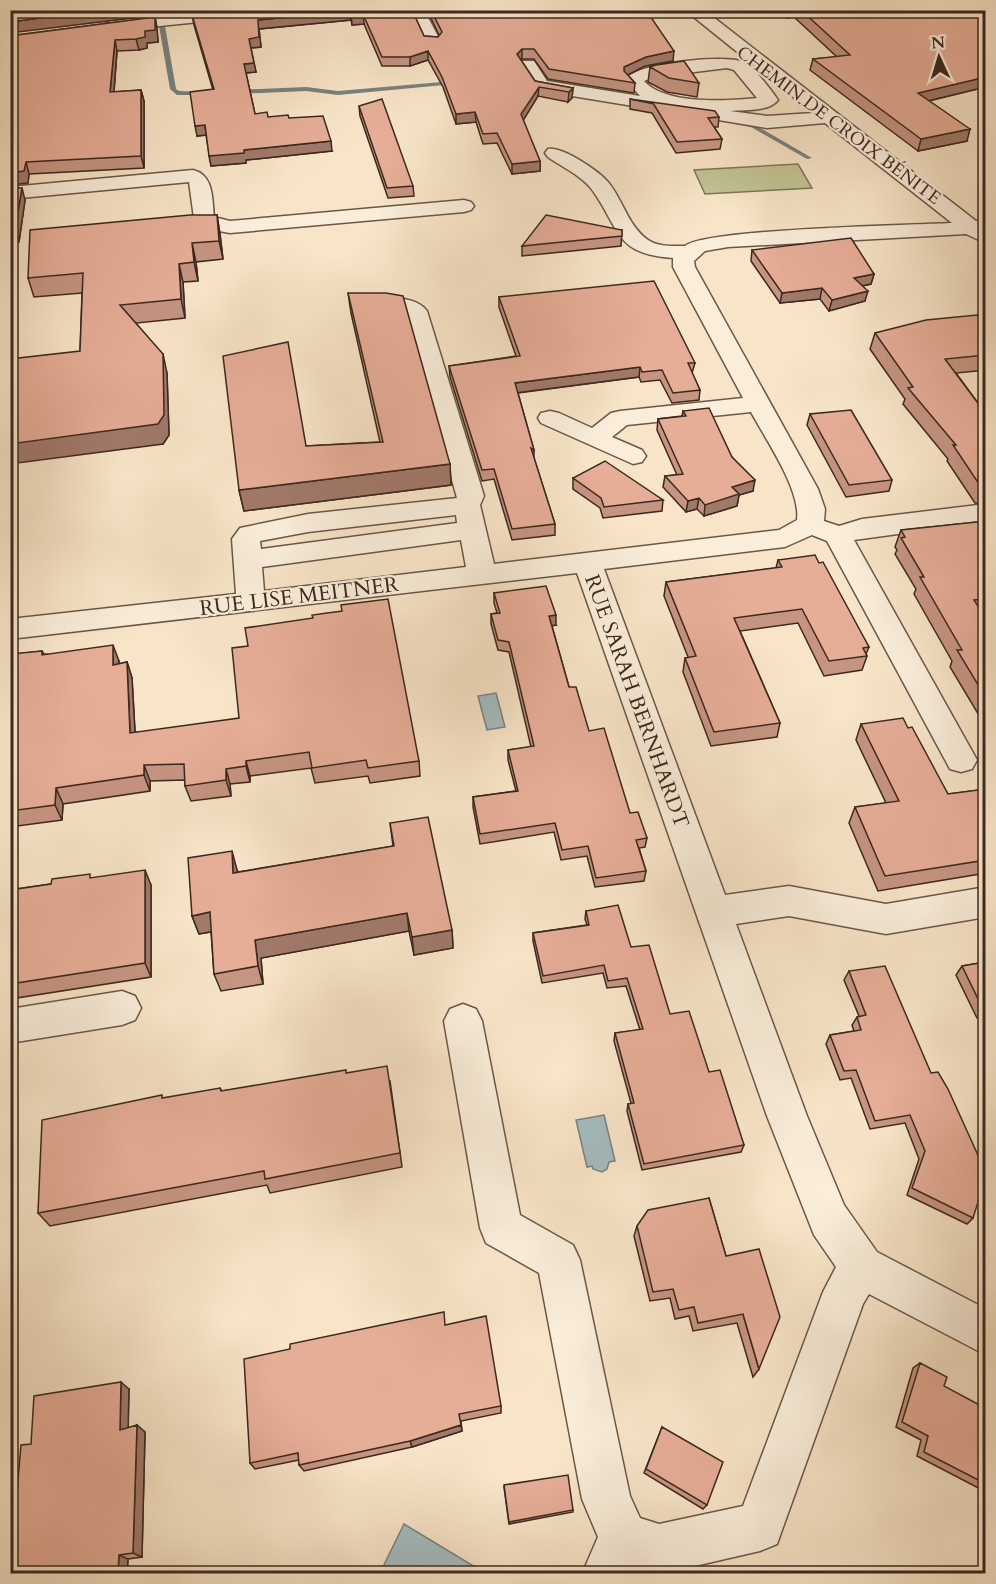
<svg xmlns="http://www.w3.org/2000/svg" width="996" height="1584" viewBox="0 0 996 1584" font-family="Cardo,serif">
	<rect width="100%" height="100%" fill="#f8e5c8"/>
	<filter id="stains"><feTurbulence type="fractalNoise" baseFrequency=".00333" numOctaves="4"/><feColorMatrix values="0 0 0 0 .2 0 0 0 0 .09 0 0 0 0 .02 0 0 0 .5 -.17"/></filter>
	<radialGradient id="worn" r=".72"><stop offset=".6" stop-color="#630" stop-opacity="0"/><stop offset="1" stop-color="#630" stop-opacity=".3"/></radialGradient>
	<path fill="#c2c393" stroke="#7f7659" stroke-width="1.5" d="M798 164 812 188 705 194 694 170Z"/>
	<path fill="#a4bcc1" stroke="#7a8180" stroke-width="1.5" d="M496 693 505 727 487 730 478 696Z
		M604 1115 615 1161 609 1162 607 1169 602 1172 593 1169 592 1166 587 1167 576 1120Z
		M404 1524 485 1573H380Z"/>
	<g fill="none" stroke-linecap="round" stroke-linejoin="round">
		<path fill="#7a8180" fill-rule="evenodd" d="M162 24 165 26 176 89 179 91 202 92 205 94 204 95H177L170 89 159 26Z
			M453 81 456 83 455 84 338 95 306 91 235 94 232 92 235 90 306 87 338 91Z
			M737 121 755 125 812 158 807 159 751 127 735 124V122Z"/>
		<g stroke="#6b5749" stroke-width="3">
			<path id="minor" d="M215 10H276L268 15 110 31 102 26 110 21Z
				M408 10H424L440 40 438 44H426Z
				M685 10H704L976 221H986V239L979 240 966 234 728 247 705 251 694 261 695 267 818 489 825 509 824 521 839 526 862 519 986 504V522L854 540 977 760 972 769 961 772 950 769 827 541 812 535 785 547 604 569 725 895 789 886 886 904 986 887V917L886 934 789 916 736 924 807 1116 844 1205 877 1252 986 1309V1355L869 1294 863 1304 777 1544 760 1551 660 1574 636 1566 632 1574H582L598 1537 582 1499 539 1273 486 1243 480 1228 444 1021 450 1009 463 1004 476 1009 482 1021 520 1215 573 1245 580 1260 630 1496 640 1518 659 1524 743 1506 823 1292 836 1267 814 1235 767 1116 577 573 10 639V619L236 594 232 539 240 528 308 514 457 498 406 314 378 309 375 304 378 299C392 296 418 298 427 311L484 496 480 505 494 564 779 530 797 520C801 490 766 440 751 412L627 425 612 437 642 450 646 456 642 462 633 464 541 423 538 418 541 413 550 411 559 413 592 428 611 413 620 411 743 398 673 267V258C615 254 621 231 593 191 584 177 562 167 548 157L545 153 548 149C562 146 599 171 608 182 623 200 628 226 648 240 658 247 673 246 685 246 706 229 911 225 952 223L825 123 767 128 560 94 535 89 519 65 522 61H534L547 81 640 96 625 79C637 63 725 54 744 62 752 65 772 91 778 100 769 112 743 110 730 111L767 116 813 113ZM727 68 734 70 757 98C728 101 665 105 644 81L654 77ZM456 515 457 523 261 549 260 541 308 532ZM461 540 466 567 264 591 262 567Z
				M193 170C214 175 212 199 214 217L230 221 464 200 471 202 474 206 471 210 464 212 230 233 202 228 194 218 189 182 10 199V187Z
				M122 991 135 996 141 1008 135 1020 122 1025 10 1043V1009Z"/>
		</g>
		<use href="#minor" fill="#faeedb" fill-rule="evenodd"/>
	</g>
	<path fill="#c69582" stroke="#3c281f" stroke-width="1.5" d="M412 10 424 36 438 37 439 35 427 10H646L673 61 645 66 628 75 635 83 634 93 548 79 534 59H522L521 60 535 81 573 88 572 98 568 102 538 96 523 120 540 161V171L512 174 497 143 483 144 476 122 456 124 443 87 428 60 410 66H382L364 24 352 25 351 20 259 29 261 47 251 48 256 72 246 73 255 114 268 117 289 118 332 151 246 160V163L211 166 206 135 197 136 213 90 194 25 192 15Z
		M779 10H986V87L929 101 967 141 918 151 810 70 813 59 837 57 794 17 786 18Z
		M155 17 157 28 158 42 147 43V48L139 50 117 51 114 92 141 90 144 101V168L29 174 28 183 10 36Z
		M650 67 699 83 697 97 667 92 648 82Z
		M630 99 719 117 718 127H714L722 139 720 149 676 153 652 113 630 109Z
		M359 106 413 186 414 196 388 198 360 116Z
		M10 188 25 200 19 242H10Z
		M217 215 220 234 223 259 196 262 198 281 183 282 185 318 136 323 167 373 169 435 163 444 80 351 82 293 34 297 28 278Z
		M622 230 621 246 522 256V246Z
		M752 250 874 274 871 284 862 286 865 301 829 311 820 299 780 303 751 261Z
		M348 293 450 464 451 485 244 511 239 490 306 446 380 442 351 313Z
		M499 297 695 363 692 373 700 390 699 400 672 403 660 380 641 382 639 377 518 393 534 450V458L555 524V535L512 540 494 479 482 481 450 377 449 366 516 356 499 307Z
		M986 325V370L956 373 986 414V504L975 503 947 461 948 459 903 404 905 399 870 349 875 333Z
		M683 411 732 457 753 491 739 495 737 506 704 516 697 509 686 512 663 487 665 476 677 475 657 430 658 419 682 416Z
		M810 414 892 480 889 491 846 497 807 425Z
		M573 478 663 500 662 511 603 518 600 508 573 489Z
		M986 521V614L983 615 986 619V727L950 667 952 661 914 594 916 589 895 554 897 550 895 547 901 530Z
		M778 560 819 563 869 647 866 654 867 656 862 670 824 676 798 623 740 631 780 723 777 737 711 746 683 672 685 658 688 657 664 596 666 582 776 568Z
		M494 593 556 625 552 626 569 687 589 731 630 813 647 838 645 847 639 848 646 871 644 881 595 887 587 856 561 860 554 832 480 844 473 807V797L516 791 508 760V750L531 747 509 652 498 650 491 624V614L497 613 494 603Z
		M10 648H12L15 654 42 651 44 654 119 661V664L127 662 132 678 135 732 419 761 420 776 370 783 368 776 315 783 311 768 250 776V782L230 784 231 796 191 801 185 786V780L150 781V791L63 804 62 820 10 827Z
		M861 724 908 728 948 794 986 789V873L878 891 849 823 855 807 886 803 856 740Z
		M390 823 452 930 453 948 414 955 409 931 261 958 263 984 221 991 214 974 211 932 199 934 192 916 237 870 238 872 393 846Z
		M92 878 151 885V977L10 999V890Z
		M586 911 631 947 670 1014 709 1072 744 1145 741 1152 642 1170 627 1111 628 1104 631 1103 614 1041 615 1033 640 1030 626 986 607 988 603 973 542 983 533 941V933L587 925 585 919Z
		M986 962V1016L977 1018 956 975 962 966Z
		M849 971 973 1218 967 1224 907 1195 919 1159 905 1123 870 1129 851 1078 840 1080 826 1044 830 1035 854 1031 852 1025 857 1017 859 1016 844 980Z
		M347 1073 390 1081 402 1167 270 1193 267 1185 50 1226 38 1213 220 1088 222 1091Z
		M709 1198 759 1369 753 1377 737 1323 693 1331 689 1316 675 1319 670 1298 650 1301 634 1236 637 1226Z
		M445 1325 501 1406V1413L461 1421 462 1431 412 1447 304 1471 299 1465V1460L255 1469 250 1463 290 1349Z
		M920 1363 944 1386 986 1420V1492L917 1456 921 1440 896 1427 913 1368Z
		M129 1389 128 1428 137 1425 145 1432 142 1557 128 1559 127 1574H10L31 1444Z
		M662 1427 707 1505 703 1509 644 1473Z
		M504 1487 573 1510V1512L509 1524Z"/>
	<path fill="#a1796a" stroke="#3c281f" stroke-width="1.5" d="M100 10H156L157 15 10 33V22Z
		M787 10H795L794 17 786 18Z
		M350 11 351 20 259 29 261 47 250 48 249 39 258 20Z
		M363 14 364 24 352 25 351 15Z
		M155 17 157 28 158 42 147 43V48L139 50 136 39 145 31Z
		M115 40 117 51 113 104 110 92Z
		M522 49V59L517 64V54Z
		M428 51V60L410 66V57Z
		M674 51 673 61 645 66 624 77V67L646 57Z
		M254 63 256 72 245 73 244 64Z
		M986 77V87L915 104 918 93Z
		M539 87 538 96 521 124V114Z
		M573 88 572 98 568 102 569 92Z
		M141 90 144 101V168L141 156Z
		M475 112 476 122 456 124V114Z
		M205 125 206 135 197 136 195 126Z
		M970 129 967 141 918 151 921 139Z
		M331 141 332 151 246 160V163L211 166 209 156 244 150Z
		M540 161V171L512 174V164Z
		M26 162 29 174 28 183 10 185V173Z
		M22 188 25 200 19 242 15 229Z
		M217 215 220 234 223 259 219 241Z
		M192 243 196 262 198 281 194 262Z
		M179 264 183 282 185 318 181 299Z
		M874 274 871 284 851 288 854 278Z
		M822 288 820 299 780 303 782 293Z
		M868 291 865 301 829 311 832 300Z
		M163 354 167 373 169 435 163 444 10 464V444Z
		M640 367 639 377 515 393V383Z
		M450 464 451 485 244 511 239 490Z
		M755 480 753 491 739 495 737 506 704 516 705 505 732 487Z
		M699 498 697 509 686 512 688 501Z
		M556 615V625L549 626V616Z
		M113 645 119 661 118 681 113 665Z
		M127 662 132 678 136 749 130 733Z
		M246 761 250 776V782L246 766Z
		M144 765 150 781V791L144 775Z
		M226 769 230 784 231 796 226 780Z
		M56 788 63 804 62 820 55 805Z
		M232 851 237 870 239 891 233 873Z
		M145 870 151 885V977L145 963Z
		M210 912 216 931 199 934 192 916Z
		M407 913 409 931 261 958 263 984 258 966 255 940Z
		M452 930 453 948 414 955 412 937Z
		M121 1382 129 1389 128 1436 120 1430Z
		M137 1425 145 1432 142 1557 133 1553Z
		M461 1425 462 1431 412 1447 410 1441Z
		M119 1555 128 1559 127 1574H118Z"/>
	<path fill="#e6ad97" stroke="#3c281f" stroke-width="1.5" d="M10 10H100L10 22Z
		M240 10H412L424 36 438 37 442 32 431 10H646L674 51 646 57 624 67V71L635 83 549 69 534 49H522L517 54 535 81 573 88 569 92 539 87 521 114 540 161 512 164 497 133 483 134 475 112 456 114 442 77 428 51 410 57H382L363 14 351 15 350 11 258 20 259 37 249 39 254 63 244 64 255 114 267 112 268 117 288 115 289 118 323 116 331 141 244 150V153L209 156 205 125 195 126 190 92 214 89 192 15Z
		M801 10H986V77L918 93 970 129 921 139 813 59 850 55Z
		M155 17V30L145 31V37L136 39 115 40 110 92 141 90V156L26 162 24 171 10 173V36Z
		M684 61 699 83 669 78 650 67 656 65Z
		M382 99 413 186 387 188 359 106Z
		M630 99 715 111 719 117 708 118 722 139 677 142 653 103Z
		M10 188H22L15 229 10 230Z
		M190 215H217L219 241 192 243 194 262 179 264 181 299 120 305 163 354 164 415 158 424 10 444V359L80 351 83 273 28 278 30 230Z
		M546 215 622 230V236L522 246Z
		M851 238 874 274 854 278 868 291 832 300 822 288 782 293 752 250Z
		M654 281 695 363H688L700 390 673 393 662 370 642 372 640 367 515 383 534 450 531 448 555 524 512 529 494 469 482 470 449 366 520 356 499 297Z
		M348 293H386L403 296 450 464 239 490 223 356 288 342 306 446 383 442Z
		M977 315 986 325V355L945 359 986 414V415L982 416 986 420V487H981L953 445H956L908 388 913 387 875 333 926 320Z
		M709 408 732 457 755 480 732 487 739 494 705 505 699 498 688 501 665 476 683 474 658 419 686 416 683 411Z
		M851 410 892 480 849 485 810 414Z
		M605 461 663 500 604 507 601 498 573 478Z
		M986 521V599L974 600 986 619V698L957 650H962L920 577H924L901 538 905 537 901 530Z
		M815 555 819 563 823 562 869 647 863 648 867 656 829 661 802 609 734 618 780 723 714 732 685 658 696 656 666 582 782 567 778 560Z
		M546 586 556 615 549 616 569 687H576L589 731 604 728 630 813 638 812 647 838 636 840 646 871 596 878 588 846 562 850 555 823 480 834 473 797 518 791 508 750 534 746 509 642 498 640 491 614 500 613 494 593Z
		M388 599 419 761 368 768 366 760 312 768 309 752 246 761V766L226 769V780L185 786 184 764 144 765V775L56 788 55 805 10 811V648H12L11 654 42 651V655L113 645V665L127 662 130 733 239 718 232 648 248 646 245 628 313 618 312 615 342 611 341 605Z
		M903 718 908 728 912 727 948 794 986 789V860L885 876 855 807 899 801 861 724Z
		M428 817 452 930 412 937 407 913 255 940 258 966 214 974 210 912 192 916 188 858 232 851 233 873 394 846 390 823Z
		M145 870V963L10 984V890L51 884 52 879 90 874V878Z
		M618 905 631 947 649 945 670 1014 689 1011 709 1072 720 1070 744 1145 644 1164 628 1104 634 1103 615 1033 643 1029 627 978 608 981 604 965 543 976 533 933 589 925 586 911Z
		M986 962V1008L983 1009 962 966Z
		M885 966 931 1073 938 1072 948 1089 986 1173V1177L973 1218 912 1188 925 1151 910 1115 875 1121 856 1070 844 1071 830 1035 861 1030 857 1017 866 1015 849 971Z
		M387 1066 400 1153 265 1179 264 1171 38 1213 42 1120 162 1095V1098L220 1088 221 1091 346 1070V1073Z
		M709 1198 726 1256 759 1249 780 1317 759 1369 743 1314 698 1323 694 1307 679 1310 673 1289 653 1292 637 1226 648 1210Z
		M444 1312 445 1325 486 1316 501 1406 459 1414 461 1425 410 1441 299 1465 298 1453 250 1463 244 1359 290 1349V1344Z
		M920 1363 947 1377 944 1386 985 1408 983 1419 986 1420V1484L924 1452 928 1436 902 1422Z
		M121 1382 120 1430 137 1425 133 1553 119 1555 118 1574H23V1572L18 1574H10L21 1445 31 1444 34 1396Z
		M662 1427 723 1462 707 1505 646 1469Z
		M568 1475 573 1510 509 1522 504 1485Z"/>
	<g text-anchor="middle" stroke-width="4.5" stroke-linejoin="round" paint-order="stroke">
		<g font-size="18" fill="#3c281f" stroke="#faeedb">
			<text transform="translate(839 125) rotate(37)" y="6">CHEMIN DE CROIX BÉNITE</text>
		</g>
		<g font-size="21" fill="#3c281f" stroke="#faeedb">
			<text transform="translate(299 596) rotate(-7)" y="7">RUE LISE MEITNER</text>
			<text transform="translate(637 701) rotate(70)" y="7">RUE SARAH BERNHARDT</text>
		</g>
	</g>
	<rect width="996" height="1584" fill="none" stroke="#f8e5c8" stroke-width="36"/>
	<rect x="12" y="12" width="972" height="1560" fill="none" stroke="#3c281f" stroke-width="3"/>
	<rect x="18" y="18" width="960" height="1548" fill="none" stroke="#3c281f" stroke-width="1.5"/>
	<g transform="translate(939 57) rotate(356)" stroke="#faeedb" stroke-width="4.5" paint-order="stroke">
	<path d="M0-4.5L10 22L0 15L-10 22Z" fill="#3c281f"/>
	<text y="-9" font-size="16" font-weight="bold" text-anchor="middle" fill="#3c281f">N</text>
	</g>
	<rect width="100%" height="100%" filter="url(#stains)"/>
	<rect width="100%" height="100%" fill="url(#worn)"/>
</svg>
